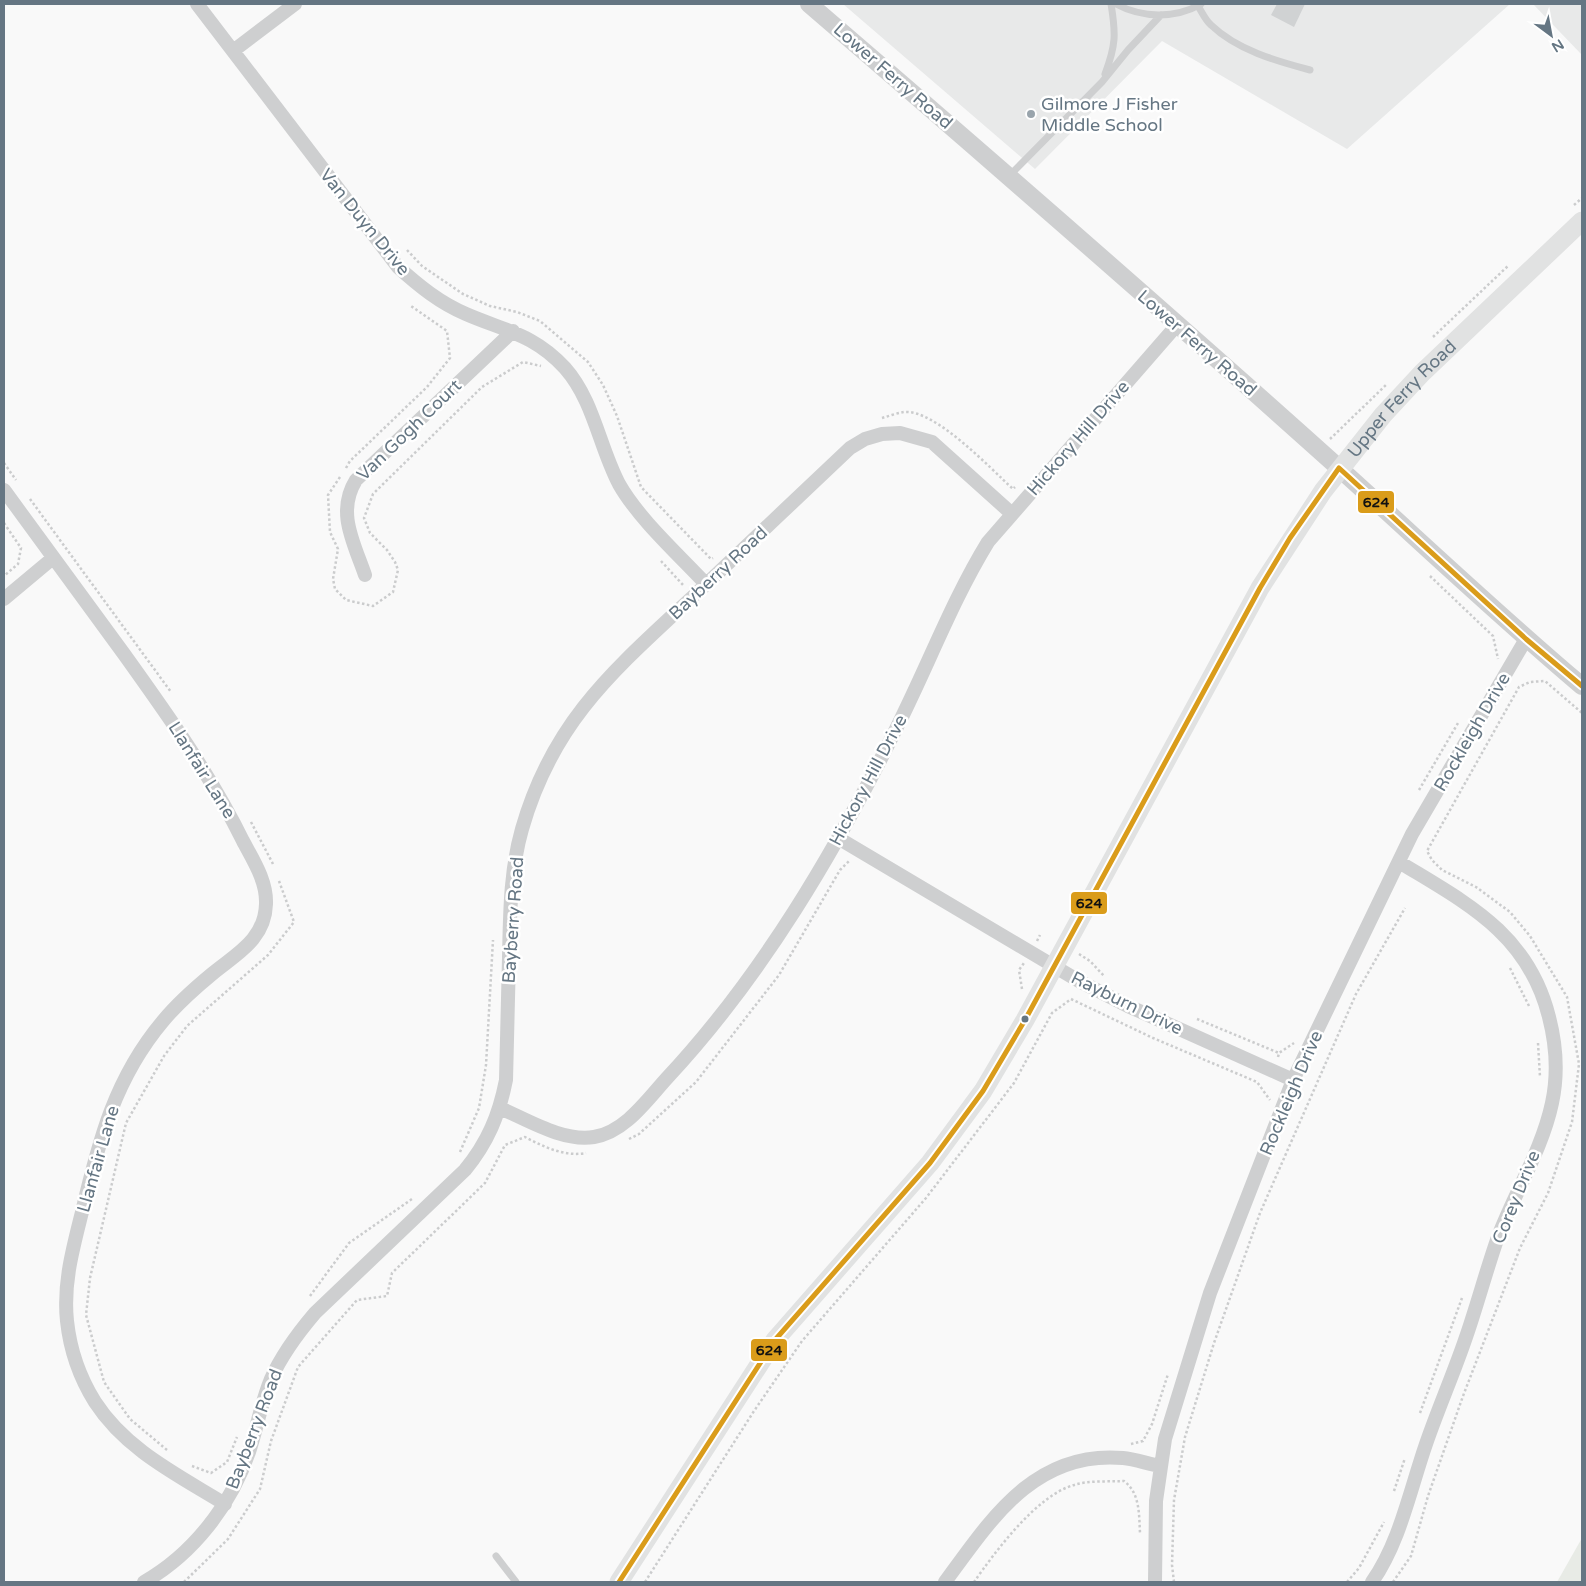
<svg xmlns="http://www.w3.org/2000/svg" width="1586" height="1586" viewBox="0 0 1586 1586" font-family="'Varela Round',sans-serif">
	<rect width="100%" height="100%" fill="#f9f9f9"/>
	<path fill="#e8e9e9" d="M843 4H1510L1347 149 1162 41 1035 169Z
		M1533 4H1582V55Z"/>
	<path fill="#e8ebe6" d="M1582 1538V1582H1557Z"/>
	<path fill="#d0d2d3" d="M1277 4H1305L1294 27 1271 15Z"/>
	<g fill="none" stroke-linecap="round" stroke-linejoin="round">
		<path stroke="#cbcccd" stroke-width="2.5" stroke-dasharray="2.5 2.5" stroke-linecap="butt" d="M1574 205 1582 198
			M407 250 422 266 463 294 490 306 517 312 540 321 588 362 603 385 617 416 641 487 711 559 713 558
			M1433 337 1509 265
			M882 418C889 416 897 413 904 412 935 409 991 469 1013 489L1015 487
			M1330 439 1386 385
			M4 463 16 480
			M346 468 350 461 427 387 450 358 447 331 411 306
			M340 477 328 495 330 532 338 549 333 579 335 589 346 600 373 606 393 592 398 570 395 562 387 550 370 533 364 518 373 494 482 387 523 362 541 366
			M30 499 171 692
			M4 523 21 548 18 564 4 576
			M661 561 683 585 682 587
			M1430 576 1493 636 1498 659
			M1419 790 1458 723
			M251 822 273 864
			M1037 941 1040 935
			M1079 954 1090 961 1104 976
			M1510 968 1529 1006
			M1022 989 1019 970 1024 963
			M1197 1019 1279 1053
			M1538 1043 1540 1077
			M1278 1057 1279 1053 1294 1043
			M629 1139 639 1134 696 1082 779 975 840 870 850 860
			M460 1152 479 1108 486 1065 493 940
			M310 1296 349 1243 412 1199
			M1420 1413 1462 1298
			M1131 1444 1143 1441 1152 1424 1168 1374
			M167 1450 130 1419 104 1382 86 1315 90 1278 126 1123 164 1056 187 1026 268 955 294 922 279 881
			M192 1466 211 1473 227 1462 237 1437
			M1394 1491 1405 1458
			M184 1582 228 1539 260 1489 271 1441 298 1367 357 1300 387 1296 392 1273 485 1183 505 1145 525 1137C544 1147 565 1157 586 1153
			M645 1582 754 1411 802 1341 926 1198 1014 1083 1052 1013 1071 999 1153 1038 1257 1082 1270 1100
			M974 1582C995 1552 1037 1495 1074 1485 1089 1480 1108 1482 1124 1481 1140 1493 1139 1514 1140 1533
			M1174 1582 1172 1565 1174 1500 1185 1437 1214 1343 1260 1213 1356 994 1405 908
			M1347 1582 1359 1568 1384 1522
			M1393 1582 1411 1556 1428 1496 1463 1396 1520 1248 1548 1193 1572 1122 1579 1064 1567 997 1530 936 1510 912 1476 887 1442 870 1432 860 1427 851 1519 687 1530 682 1545 681 1582 713"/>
		<path stroke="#cecfd0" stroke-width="7" d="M1116 4C1142 18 1175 19 1201 4
			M1198 6C1202 12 1205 20 1211 25 1237 50 1276 61 1310 70
			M1105 74C1116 45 1116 34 1111 4
			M1009 176 1102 82 1128 50 1161 15
			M496 1556 516 1582"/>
		<path stroke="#cecfd0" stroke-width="14" d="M197 4 398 267C419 286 440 303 466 314 505 331 534 334 565 368 594 401 599 446 619 484 638 518 679 555 706 584
			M233 51 295 4
			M4 490C44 544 84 599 124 654 167 714 210 774 243 841 253 860 267 881 266 904 265 940 236 954 212 974 195 988 178 1003 163 1021 115 1078 99 1140 82 1212 73 1248 63 1283 67 1321 70 1349 80 1378 95 1402 126 1450 178 1475 225 1504
			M365 575C354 543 336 512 356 480L513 331
			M4 599 53 558
			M838 838 1079 981 1128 1006 1293 1080
			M500 1108C528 1120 563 1142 594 1137 625 1132 647 1100 667 1078 763 975 836 850 899 723 929 663 953 599 988 542L1177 325
			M144 1582C193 1554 231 1505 249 1452 257 1428 261 1403 271 1379 282 1354 298 1333 315 1313L465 1170C488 1142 499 1115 506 1080 507 1040 508 999 509 958 510 914 510 871 522 829 554 717 619 666 700 590 750 543 800 495 850 448L865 439 882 434 900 433 932 442 1011 513
			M945 1582C990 1521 1034 1450 1123 1458 1135 1459 1148 1464 1160 1466
			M1155 1582 1156 1501 1165 1439 1210 1293 1293 1080 1412 834 1526 639
			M1372 1582C1400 1542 1410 1490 1426 1444 1438 1409 1453 1375 1465 1340 1477 1306 1486 1271 1498 1237 1515 1192 1542 1150 1552 1103 1558 1075 1556 1044 1549 1017 1528 933 1466 903 1399 862"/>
		<path stroke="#cecfd0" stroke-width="18" d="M809 4C987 157 1164 311 1339 468 1420 541 1499 616 1582 686"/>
		<path stroke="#e1e2e2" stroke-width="19" id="s1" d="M619 1582 775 1340 930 1163 983 1091 1025 1020 1260 588 1323 491 1383 415 1422 373 1582 221"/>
		<g stroke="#fff" stroke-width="9">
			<path id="bus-1" d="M619 1582 775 1340 930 1163 983 1091 1025 1020 1260 588 1290 538 1339 468 1526 639 1582 686"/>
		</g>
		<use href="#bus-1" stroke="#da9c1a" stroke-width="5"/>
	</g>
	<circle fill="#99a4ac" stroke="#fff" stroke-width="2" cx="1031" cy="114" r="5"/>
	<circle fill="#657683" stroke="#fff" stroke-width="2" cx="1025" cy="1019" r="4.5"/>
	<g text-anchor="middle" stroke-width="5" stroke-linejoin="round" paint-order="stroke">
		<g font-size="18" fill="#657683" stroke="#fff">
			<text transform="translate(893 76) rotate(41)" y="6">Lower Ferry Road</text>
			<text transform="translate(365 222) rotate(51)" y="6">Van Duyn Drive</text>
			<text transform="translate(1197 343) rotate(41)" y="6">Lower Ferry Road</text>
			<text dy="6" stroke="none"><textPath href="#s1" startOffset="1424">Upper Ferry Road</textPath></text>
			<text transform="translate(409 430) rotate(-44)" y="6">Van Gogh Court</text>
			<text transform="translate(1078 438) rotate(-49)" y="6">Hickory Hill Drive</text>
			<text transform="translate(718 573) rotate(-43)" y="6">Bayberry Road</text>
			<text transform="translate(1472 732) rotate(-60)" y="6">Rockleigh Drive</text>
			<text transform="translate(202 770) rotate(58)" y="6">Llanfair Lane</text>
			<text transform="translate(868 780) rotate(-62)" y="6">Hickory Hill Drive</text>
			<text transform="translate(513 920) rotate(-86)" y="6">Bayberry Road</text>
			<text transform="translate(1127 1003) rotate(26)" y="6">Rayburn Drive</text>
			<text transform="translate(1291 1093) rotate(-67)" y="6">Rockleigh Drive</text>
			<text transform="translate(98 1159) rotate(-74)" y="6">Llanfair Lane</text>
			<text transform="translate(1516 1197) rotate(-68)" y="6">Corey Drive</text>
			<text transform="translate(254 1429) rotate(-69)" y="6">Bayberry Road</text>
		</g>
		<g font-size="18" fill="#657683" stroke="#fff" text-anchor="start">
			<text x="1041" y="110">Gilmore J Fisher<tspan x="1041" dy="21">Middle School</tspan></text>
		</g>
	</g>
	<g stroke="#fff" stroke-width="2">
		<rect x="1357" y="490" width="38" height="24" rx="5" fill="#da9c1a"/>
		<rect x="1070" y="891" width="38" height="24" rx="5" fill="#da9c1a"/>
		<rect x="750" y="1338" width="38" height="24" rx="5" fill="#da9c1a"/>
	</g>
	<g font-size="14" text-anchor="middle" font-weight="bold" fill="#111">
		<text x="1376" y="507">624</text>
		<text x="1089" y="908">624</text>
		<text x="769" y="1355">624</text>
	</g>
	<rect width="1586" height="1586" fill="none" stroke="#657683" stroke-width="10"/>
	<g transform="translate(1551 35) rotate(148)" stroke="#ffffff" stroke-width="4" paint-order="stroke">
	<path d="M0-4L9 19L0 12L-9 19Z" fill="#657683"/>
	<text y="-8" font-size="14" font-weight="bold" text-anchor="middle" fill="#657683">N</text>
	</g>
</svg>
